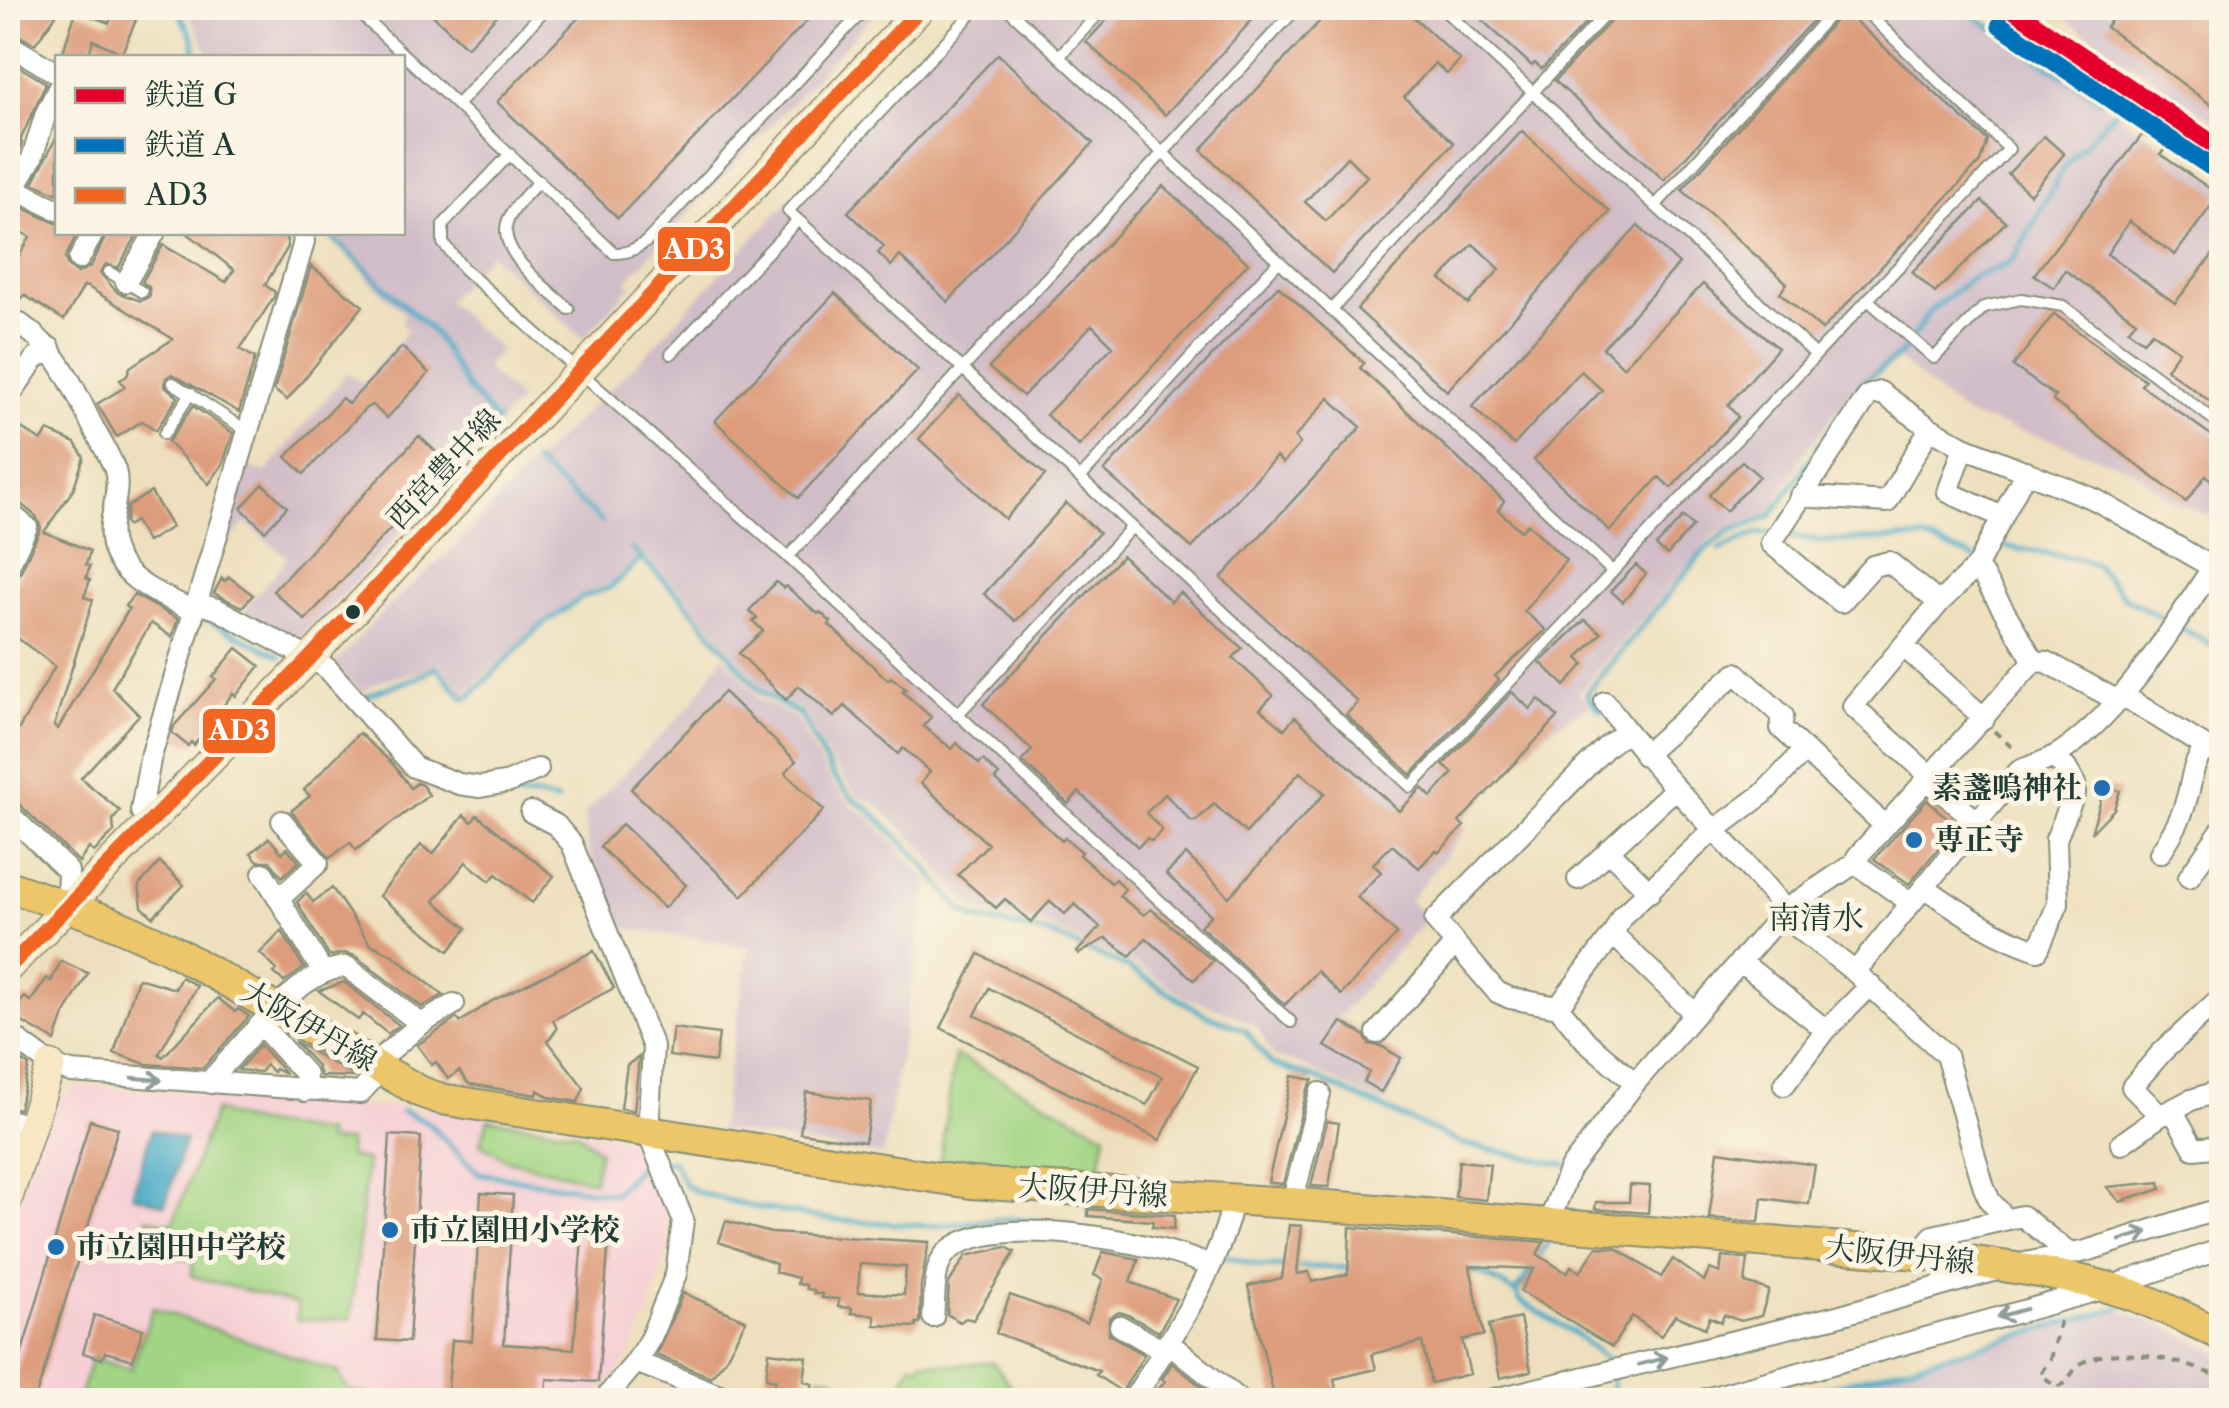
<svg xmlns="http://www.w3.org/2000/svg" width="2229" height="1408" viewBox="0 0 2229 1408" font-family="'Libre Caslon Text','Noto Serif JP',serif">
	<rect width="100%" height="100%" fill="#fcf5e5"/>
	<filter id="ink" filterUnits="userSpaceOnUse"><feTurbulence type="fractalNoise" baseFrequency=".01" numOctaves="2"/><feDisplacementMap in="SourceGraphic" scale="20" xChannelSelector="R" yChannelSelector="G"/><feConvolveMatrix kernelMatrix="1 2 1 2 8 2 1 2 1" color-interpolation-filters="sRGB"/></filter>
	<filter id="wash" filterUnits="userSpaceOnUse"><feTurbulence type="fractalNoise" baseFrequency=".0048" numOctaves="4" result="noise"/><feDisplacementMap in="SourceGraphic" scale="40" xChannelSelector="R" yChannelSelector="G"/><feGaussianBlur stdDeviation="2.25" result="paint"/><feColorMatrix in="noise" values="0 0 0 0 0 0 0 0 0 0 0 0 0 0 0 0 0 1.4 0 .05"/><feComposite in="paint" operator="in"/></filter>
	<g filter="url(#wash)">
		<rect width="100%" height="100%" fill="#eee0be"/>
		<path fill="#f6cfd5" d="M79 1085 402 1108 423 1113 430 1106 629 1139 660 1186 668 1210V1250L648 1314 625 1364 593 1400H8V1231L47 1107Z"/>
		<path fill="#d1bdc8" d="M186 8H880L627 280 632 285 583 339 490 253 447 301 500 350 485 368 520 400 362 575 297 641 243 611 288 558 245 522 221 551 247 467 266 472 348 372 363 384 408 330 402 324 404 313 369 281 360 261 331 233 402 232V58L210 57Z
			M968 8H1960L2221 184V520L2174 502 2131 469 2051 440 1965 415 1899 360 1874 378 1860 380 1810 445 1768 514 1714 535 1578 693 1590 705 1546 732 1514 765 1462 822 1467 828 1409 901 1427 918 1338 1017 1408 1062 1385 1104 1294 1062 1274 1057 1257 1027 1236 1015 1187 998 1143 968 1039 923 995 916 972 907 949 884 925 851 876 804 858 796 831 762 804 712 763 689 687 597 642 554 610 583 583 594 535 627 465 693 438 663 427 670 382 680 360 693 334 665 385 609 457 544 529 466 638 362Z
			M2049 8H2221V125Z
			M723 655 758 698 796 718 830 781 854 808 869 816 929 881 883 1155 719 1130 749 946 615 927 612 901 589 852 584 814 694 702Z
			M2112 1308 2169 1328 2221 1354V1400H1806L1811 1391Z"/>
		<path fill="#a1d483" stroke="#60885c" stroke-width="2.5" d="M955 1055 1106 1134 1099 1174 940 1161Z
			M215 1110 244 1121 327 1133 326 1142 348 1141 349 1157 367 1160 351 1319 297 1320V1304L191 1276 193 1260 141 1250 147 1219 173 1223Z
			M488 1119 577 1132 599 1151 594 1181 508 1160 480 1144Z
			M153 1308 338 1372 348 1390 383 1400H78L92 1358 131 1369Z
			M922 1361 952 1365 993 1362 1012 1388 1028 1400H811L821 1376 833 1377 860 1393 890 1395 899 1388 912 1364 920 1366Z"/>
		<path fill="#46aac6" stroke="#32747d" stroke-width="2.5" d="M152 1130 185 1140 165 1205 132 1195Z"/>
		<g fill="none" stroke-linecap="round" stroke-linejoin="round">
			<path stroke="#46aac6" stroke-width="5" d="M177 8 193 39 197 58
				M1963 8 2100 100 2111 88 2222 163
				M326 232 434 333 468 389 497 422
				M534 462 602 522
				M1785 536 1824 541 1923 538 1975 558
				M1996 545 2079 559 2096 565 2125 598 2172 623
				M632 549 685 601 760 691 801 715 833 776 854 800 869 809 919 858 962 911 976 919 1047 933 1127 967 1202 1013 1245 1030 1271 1064 1315 1078 1463 1144 1565 1165
				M1720 550 1755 534 1769 533
				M211 622 280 656
				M2181 628 2218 648
				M364 698C387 684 414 683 436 667L464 698 469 697 537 629 583 597 611 587 642 558
				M1601 711 1588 697V692L1704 551 1727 533 1771 516 1863 382 1903 352 1929 312 1973 277 2004 266 2015 257 2066 164 2127 99
				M476 796 537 797 557 801
				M402 1111 427 1122 478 1173 614 1194 642 1164 653 1163
				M664 1162 673 1161 685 1185 697 1192 749 1206 833 1220 931 1226 1007 1219 1072 1224
				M1176 1244 1209 1252
				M1219 1255 1261 1266 1352 1268
				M1468 1272 1480 1273 1516 1292 1519 1300 1577 1335 1611 1363
				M1516 1292 1552 1237
				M1612 1379 1613 1400
				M1809 1400 1815 1391 2123 1307"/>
		</g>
		<g id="blocks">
			<path fill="#dd9d7d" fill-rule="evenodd" d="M8 8H61L35 44 8 30Z
				M116 8H141L122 53 93 40 88 58H61L76 11 109 23Z
				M425 8H504L467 47Z
				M588 8H819L618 218 497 102Z
				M1118 8H1263L1165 115 1086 42Z
				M1332 8H1404L1460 60 1447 74 1435 63 1404 97 1454 143 1332 273 1201 150ZM1347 157 1367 176 1326 221 1305 202Z
				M1469 8H1600L1542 69 1535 63 1532 66Z
				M1620 8H1808L1817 16 1664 180 1555 81 1617 14Z
				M2121 8H2222V113L2106 27Z
				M1844 11 1987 140 1980 162 1822 330 1780 293 1787 283 1682 190Z
				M998 54 1093 143 948 302 900 256 891 266 878 253 884 246 848 212Z
				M8 60 46 83 20 141 22 143 19 152 8 173Z
				M1522 131 1610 212 1447 391 1357 309ZM1473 244 1500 269 1468 304 1441 279Z
				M58 134V194L33 183Z
				M2142 135 2166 148 2160 154 2219 195 2175 255 2129 221 2107 254 2175 303 2222 243V410L2166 369 2179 351 2152 332 2143 341 2128 330 2136 321 2065 270 2054 288 2034 275Z
				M2044 136 2064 154 2030 194 2008 174Z
				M1163 186 1248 263 1079 446 1046 415 1113 346 1092 325 1023 396 989 368Z
				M1982 201 2006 222 1935 293 1912 272Z
				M19 206 58 224V232H78L65 258 68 267 78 273 91 266 108 232H139L118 268 106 264 100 273 118 293 141 301 150 296 149 287 142 282 163 245 226 282 234 270 186 232H285L288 247 265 285 275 292 274 297 240 349 255 358 239 412 172 374 166 378 165 386 178 397 156 430 142 421 117 437 97 404 125 387 120 380 127 376 130 367 173 339 88 287 84 286 64 320 24 295 22 298 8 289V276L30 237 8 224V213Z
				M1638 226 1679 264 1603 348 1623 367 1703 284 1778 348 1728 405 1738 417 1671 488 1659 477 1610 531 1534 460 1602 390 1581 371 1514 445 1472 407Z
				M311 266 363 306 287 400 274 390Z
				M1278 286 1364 363 1360 368 1504 501 1498 510 1521 531 1528 524 1566 560 1524 611 1546 630 1495 676 1499 680 1411 775 1346 715 1358 702 1221 578 1361 427 1329 398 1295 437 1300 444 1283 463 1276 457 1192 548 1104 471Z
				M835 293 918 370 798 498 715 421Z
				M2054 314 2145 380 2141 385 2222 443V464L2211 480 2206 475 2186 502 2053 401 2055 396 2013 366Z
				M402 347 429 373 387 418 372 405 366 408 304 474 286 457 342 398 348 404Z
				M959 395 1045 475 1005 519 919 439Z
				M193 406 233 433 223 464 209 484 168 442Z
				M8 419 41 441 48 431 75 443 84 457 73 490 44 532 90 551 86 565 90 566 86 578 90 580 84 597 93 600 54 726 58 729 129 609 125 606 134 595 178 619 172 637 151 623 112 688 139 715 81 778 120 811 113 820 114 832 94 852 89 848 79 862 18 803 8 800V748L55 666 8 631V592L20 573 41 528 36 516 17 501 8 499Z
				M419 436 450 465 305 620 273 591Z
				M1742 461 1759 476 1726 511 1709 495Z
				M263 484 287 507 265 531 241 508Z
				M151 492 172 527 147 542 135 521 127 526 125 522 128 506Z
				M1066 503 1099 533 1016 621 984 594Z
				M1683 517 1693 526 1667 555 1656 546Z
				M1122 556 1171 602 1180 592 1242 648 1233 658 1273 695 1260 709 1284 729 1295 717 1399 811 1422 788 1431 797 1453 773 1443 765 1512 692 1530 709 1539 699 1558 717 1459 822 1464 826 1439 852 1436 850 1419 868 1392 845 1373 864 1381 872 1357 897 1397 934 1341 995 1317 971 1285 1005 1200 926 1211 915 1166 874 1186 854 1229 897 1325 793 1300 772 1246 833 1214 804 1196 821H1191L1165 794 1146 813 1162 830 1152 841 1147 838 1138 847 1079 792 1068 804 1022 761 1032 750 983 704Z
				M1636 565 1646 574 1623 602 1611 591Z
				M229 577 253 595 242 607 214 593 222 578 225 581Z
				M776 582 783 588 786 586 818 614 820 612 831 622 829 625 888 680 891 677 906 689 902 691 931 717 923 726 952 749 957 743 979 764 983 760 999 775 995 779 1062 841 1065 838 1082 852 1079 855 1111 883 1115 879 1125 889 1119 896 1144 915 1151 909 1213 961 1194 980 1146 938 1130 956 1106 938 1079 954 1077 952 1100 927 1075 904 1065 914 1050 901 1031 922 1005 899 996 908 958 875 988 844 921 783 930 772 903 748 898 754 845 706 834 717 799 686 786 700 739 653 763 631 753 621 757 618 749 611Z
				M1585 620 1601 633 1578 658 1584 664 1565 686 1540 662Z
				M237 648 260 666 236 696 233 693 194 745 191 742 188 746 172 733 174 726 216 679 213 677Z
				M724 692 796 761 785 773 824 810 742 896 631 789Z
				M359 733 392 763 411 788 417 783 422 785 429 795 356 850 350 842 330 858 291 811 310 796 304 790Z
				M2105 786 2120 791 2114 809 2091 833Z
				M1927 800 1949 820 1951 818 1958 824 1909 884 1874 859Z
				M464 815 472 822 477 815 554 876 532 903 496 874 490 881 466 862 434 901 467 928 449 951 379 896 421 845 433 854Z
				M622 824 686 885 664 908 600 847Z
				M269 838 282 853 287 848 299 862 282 877 270 861H258L251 853Z
				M160 862 184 885 153 917 142 907 139 885Z
				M332 888 370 944 393 955 443 995 422 1007 355 956 345 953 329 956 297 902 306 893 313 902Z
				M282 931 304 968 284 982 274 973 277 970 260 953Z
				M594 951 614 988 553 1020 557 1029 548 1041 584 1088 578 1102 549 1097 538 1090 537 1095 469 1084 459 1071 448 1079 436 1062 432 1065 417 1045 457 1018 460 1022 492 1001Z
				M979 954 1198 1066 1160 1140 941 1028ZM989 988 1162 1077 1147 1105 975 1015Z
				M61 961 88 973 64 1015 55 1041 12 1016 24 997 31 1001 47 978 51 981Z
				M181 977 197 986 159 1054 163 1057 218 998 235 1012 238 1009 249 1016 203 1068 146 1064 114 1053 138 978 175 989Z
				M344 982 399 1025 388 1034 363 1014 358 1020 319 991Z
				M1342 1022 1364 1035 1369 1044 1381 1046 1401 1058 1381 1092 1364 1082 1369 1072 1325 1046Z
				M673 1028 719 1034 715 1062 669 1056Z
				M294 1041 356 1077 320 1076 317 1066Z
				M260 1045 286 1074 275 1069 273 1072 266 1065 260 1072 238 1070Z
				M8 1051 29 1066 19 1109 8 1107Z
				M639 1057 634 1111 621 1108 627 1065Z
				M1292 1076 1313 1080 1307 1090 1283 1184 1273 1183 1268 1182Z
				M806 1092 871 1101 865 1142 800 1133Z
				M90 1120 118 1128 35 1400H8Z
				M1327 1121 1339 1123 1329 1187 1311 1186Z
				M390 1135 421 1137 409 1342 377 1340Z
				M1718 1151 1815 1165 1809 1204 1762 1198 1759 1222 1709 1218Z
				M1459 1161 1490 1164 1486 1200 1455 1197Z
				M2160 1182 2161 1189 2120 1202 2107 1187Z
				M1630 1185 1650 1186 1648 1213 1595 1209 1596 1202H1629Z
				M481 1193 513 1195 504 1344 574 1349 583 1222 610 1224 598 1382 547 1379 546 1400H447L452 1340 472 1341Z
				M1088 1209 1175 1215 1174 1229 1152 1227 1153 1221 1088 1216Z
				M726 1221 771 1233 929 1242 921 1285 920 1323H916V1327L875 1325V1315L851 1313 852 1308 838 1307 839 1299 822 1298V1294H814V1290L806 1289V1285L797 1284 798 1278 775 1272 776 1264 719 1242ZM860 1264 906 1267 904 1295 858 1292Z
				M1289 1225 1302 1226 1297 1274 1309 1272 1312 1282 1348 1274 1350 1227 1544 1242 1537 1254 1567 1273 1571 1266 1580 1272 1597 1247 1616 1248 1661 1277 1673 1259 1704 1281 1710 1269 1720 1273 1722 1257 1748 1259 1745 1283 1769 1290 1761 1316 1741 1321 1724 1315 1721 1322 1710 1317 1705 1328 1675 1315 1661 1336 1632 1316 1612 1347 1520 1291 1534 1269 1470 1266 1484 1335 1462 1340 1470 1374 1431 1383 1422 1342 1372 1354 1376 1369 1334 1379 1336 1389 1275 1400 1248 1286 1282 1278Z
				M1006 1247 1015 1252 973 1320 966 1318 960 1322 947 1314 949 1283 966 1256Z
				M1103 1252 1139 1259 1130 1282 1176 1299 1159 1332 1126 1314 1119 1312 1109 1318V1334L1144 1355 1122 1392 1096 1375 1099 1371 996 1333 1010 1295 1087 1323 1103 1279 1094 1275Z
				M683 1293 746 1320 725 1360 711 1377 656 1355Z
				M94 1315 143 1329 133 1360 105 1352 102 1359 83 1353Z
				M1520 1318 1531 1371 1500 1378 1489 1325Z
				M769 1352 807 1357 804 1381 813 1384 807 1400H768L776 1380 766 1378Z
				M1172 1363 1218 1400H1149L1165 1381 1162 1379Z"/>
		</g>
	</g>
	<g filter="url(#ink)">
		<use href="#blocks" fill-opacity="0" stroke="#868e79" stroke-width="2.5"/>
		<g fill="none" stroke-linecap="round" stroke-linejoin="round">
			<g stroke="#868e79" stroke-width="14">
				<path id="lane" d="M354 8 614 253C627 254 635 249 646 242L866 8
					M1007 8 1611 570
					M1442 8 1816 355
					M1060 55 1104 8
					M458 104 546 8
					M510 154 443 225V243L463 268 788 557 1291 1022
					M539 181C528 193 515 205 508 220 495 252 549 290 569 309
					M1655 206 1836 8
					M798 220 963 369 1411 787 2009 149 1862 8
					M109 272 142 292
					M1869 301 1934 358 1984 307 2021 299 2063 306 2222 426
					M1331 310 1611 8
					M671 354 798 220 788 211 977 8
					M173 383 247 431
					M164 434 191 393
					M1080 478 1279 261
					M788 557 1297 8
					M957 715 1132 527"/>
			</g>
			<g stroke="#868e79" stroke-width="24">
				<path id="street" d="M8 44 58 74
					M15 189 58 210
					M8 199 32 158 46 113 58 89
					M79 259 94 232
					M126 282 155 232
					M8 316C57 345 70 380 94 429 101 442 110 456 115 470 120 486 113 508 111 524 105 575 157 593 194 611
					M8 398 34 360 50 348
					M1964 447 1948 492 2002 517
					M1800 496 1887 502 1930 428
					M8 512 27 527 8 567
					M1977 566 2026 471
					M197 603 217 609 327 668 414 767 459 784 480 787 509 782 538 769
					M1939 603 1889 562 1873 566 1841 602 1771 543 1868 396 1880 392 1930 428 1964 447 2096 500 2212 567
					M1903 646 1984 718
					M2122 695 2222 757
					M1605 702C1658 777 1727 838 1785 910
					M1626 732 1606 747 1435 920 1497 992 1510 998 1558 1007 1586 1041 1635 1083
					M1644 755 1736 673 1783 716 1781 728 1883 824
					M1929 775 1853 706 1939 603 1977 566 2034 661
					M1926 779 1978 822
					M531 812 556 825 572 844 653 1047 648 1133 683 1220 676 1274 651 1337 636 1362 604 1400
					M8 813 68 871 67 907
					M149 821 141 811 150 760 302 249 304 241 302 232
					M1608 850 1650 892
					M2160 853C2171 836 2181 820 2186 801 2194 776 2189 772 2205 747
					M1855 863 1911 903
					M263 873 279 899 318 863 282 821
					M2189 877 2222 829
					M1578 879 1676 788
					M1924 887C1962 913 1995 936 2038 950L2058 904 2056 839 2075 793V784L2066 768 2052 757
					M279 899 322 971
					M1782 915 1855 972 1946 1055 1984 1188 1990 1201 2006 1219
					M1613 934 1694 1013
					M1740 961 1826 1030
					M1855 972 2019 771C2031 766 2044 762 2055 756 2123 715 2178 618 2222 553
					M1558 1007 1613 934 1622 916 1708 835 1763 794 1804 751
					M2222 1007 2215 1003 2162 1052 2132 1087 2160 1116 2191 1100 2222 1090
					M262 1026 306 1075 305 1091
					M8 1033 51 1065 71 1072 360 1093 383 1068
					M1377 1033 1455 944
					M375 1063 421 1024 454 1004
					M211 1083 214 1076C246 1043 299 968 347 967L421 1024
					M1784 1085 1826 1030 1871 985
					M2173 1111 2194 1149 2222 1146
					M8 1120 31 1126
					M2121 1144 2160 1116
					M1292 1203 1320 1093
					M1552 1225 1554 1209 1569 1170 1635 1083 1785 910 1855 863 1857 857 2034 661 2047 662 2118 701
					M1918 1254 1933 1236 2022 1216 2070 1254
					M2025 1263 2086 1251 2222 1208
					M933 1317C935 1300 933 1272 943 1257 979 1207 1160 1242 1209 1266
					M1120 1326 1164 1351
					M1168 1342 1239 1400
					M636 1362 732 1400
					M1133 1400C1168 1344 1221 1265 1233 1200
					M1491 1400 1837 1316 1997 1270
					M1702 1400 2106 1288 2222 1249"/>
			</g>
			<g stroke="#868e79" stroke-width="31">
				<path id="secondary" d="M8 968 309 659 921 8
					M8 1199 51 1065"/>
			</g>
			<g stroke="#868e79" stroke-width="34">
				<path id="primary" d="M8 886 108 921 167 947 421 1092 441 1099 971 1183 1292 1203 1918 1254C1987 1264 2062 1272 2130 1294 2161 1305 2191 1321 2222 1335"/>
			</g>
			<path stroke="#868e79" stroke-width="4" stroke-dasharray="8 8" stroke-linecap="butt" d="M1980 8 2222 172
				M1994 731 2017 752
				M2041 781 2053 797
				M2060 1321 2050 1359 2040 1374 2057 1387 2066 1383C2072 1373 2077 1364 2088 1360 2123 1345 2189 1362 2222 1379"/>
			<use href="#lane" stroke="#fff" stroke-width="10"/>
			<use href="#street" stroke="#fff" stroke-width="20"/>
			<use href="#secondary" stroke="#f7e8c3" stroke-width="28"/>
			<use href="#primary" stroke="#ecc669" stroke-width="30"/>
			<g stroke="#fcf5e5" stroke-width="22">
				<path id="bus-1" d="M8 968 309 659 921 8"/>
			</g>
			<use href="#bus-1" stroke="#f26522" stroke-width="15"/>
			<g stroke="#fcf5e5" stroke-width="25">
				<path id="rail-1" d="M2011 8 2222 150"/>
			</g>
			<g stroke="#fcf5e5" stroke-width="25">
				<path id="rail-2" d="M2000 25 2211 167"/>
			</g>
			<use href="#rail-1" stroke="#e4002b" stroke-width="18"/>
			<use href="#rail-2" stroke="#0072ba" stroke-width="18"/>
		</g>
		<defs><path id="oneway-shaft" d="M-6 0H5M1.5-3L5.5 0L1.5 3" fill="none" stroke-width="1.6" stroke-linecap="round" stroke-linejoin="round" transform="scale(2.5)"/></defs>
		<g stroke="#8f9e9a">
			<use href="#oneway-shaft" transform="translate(147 1079) rotate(5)"/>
			<use href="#oneway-shaft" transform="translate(2134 1236) rotate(-17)"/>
			<use href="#oneway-shaft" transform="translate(2012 1313) rotate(164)"/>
			<use href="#oneway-shaft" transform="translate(1653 1361) rotate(-14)"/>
		</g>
	</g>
	<circle fill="#1f3d34" stroke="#fcf5e5" stroke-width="4" cx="353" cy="612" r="9"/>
	<g fill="#1f6fb2" stroke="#fcf5e5" stroke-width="4">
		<circle cx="2102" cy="788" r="10"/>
		<circle cx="1914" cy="840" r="10"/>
		<circle cx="390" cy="1230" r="10"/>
		<circle cx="56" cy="1247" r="10"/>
	</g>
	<g text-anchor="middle" stroke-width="10" stroke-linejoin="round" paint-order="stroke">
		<g font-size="30" fill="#1f3d34" stroke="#fcf5e5">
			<text transform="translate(444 469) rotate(-47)" y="10">西宮豊中線</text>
			<text transform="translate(309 1026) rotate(30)" y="10">大阪伊丹線</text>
			<text transform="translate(1093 1191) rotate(4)" y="10">大阪伊丹線</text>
			<text transform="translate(1900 1255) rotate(6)" y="10">大阪伊丹線</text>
		</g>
		<g font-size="30" font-weight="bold" fill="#1f3d34" stroke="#fcf5e5" text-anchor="start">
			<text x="2082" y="798" text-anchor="end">素盞嗚神社</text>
			<text x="1934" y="850">専正寺</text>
			<text x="410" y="1240">市立園田小学校</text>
			<text x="76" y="1257">市立園田中学校</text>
		</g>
		<g font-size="32" fill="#1f3d34" stroke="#fcf5e5">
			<text x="1816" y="929">南清水</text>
		</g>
	</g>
	<g stroke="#fcf5e5" stroke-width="4">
		<rect x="656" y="225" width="76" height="48" rx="10" fill="#f26522"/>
		<rect x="201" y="707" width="76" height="48" rx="10" fill="#f26522"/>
	</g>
	<g font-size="28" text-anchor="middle" font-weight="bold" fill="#fff">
		<text x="694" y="259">AD3</text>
		<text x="239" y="740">AD3</text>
	</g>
	<rect width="2229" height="1408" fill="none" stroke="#fcf5e5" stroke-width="40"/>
	<rect x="55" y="55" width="350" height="180" fill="#fcf5e5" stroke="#a4ab9e" stroke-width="2.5"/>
	<rect x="75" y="88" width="50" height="15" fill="#e4002b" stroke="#a4ab9e" stroke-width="2.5"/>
	<text x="145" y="105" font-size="30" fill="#1f3d34">鉄道 G</text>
	<rect x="75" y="138" width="50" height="15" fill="#0072ba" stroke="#a4ab9e" stroke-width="2.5"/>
	<text x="145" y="155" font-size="30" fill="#1f3d34">鉄道 A</text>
	<rect x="75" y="188" width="50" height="15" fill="#f26522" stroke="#a4ab9e" stroke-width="2.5"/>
	<text x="145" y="205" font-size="30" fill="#1f3d34">AD3</text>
</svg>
